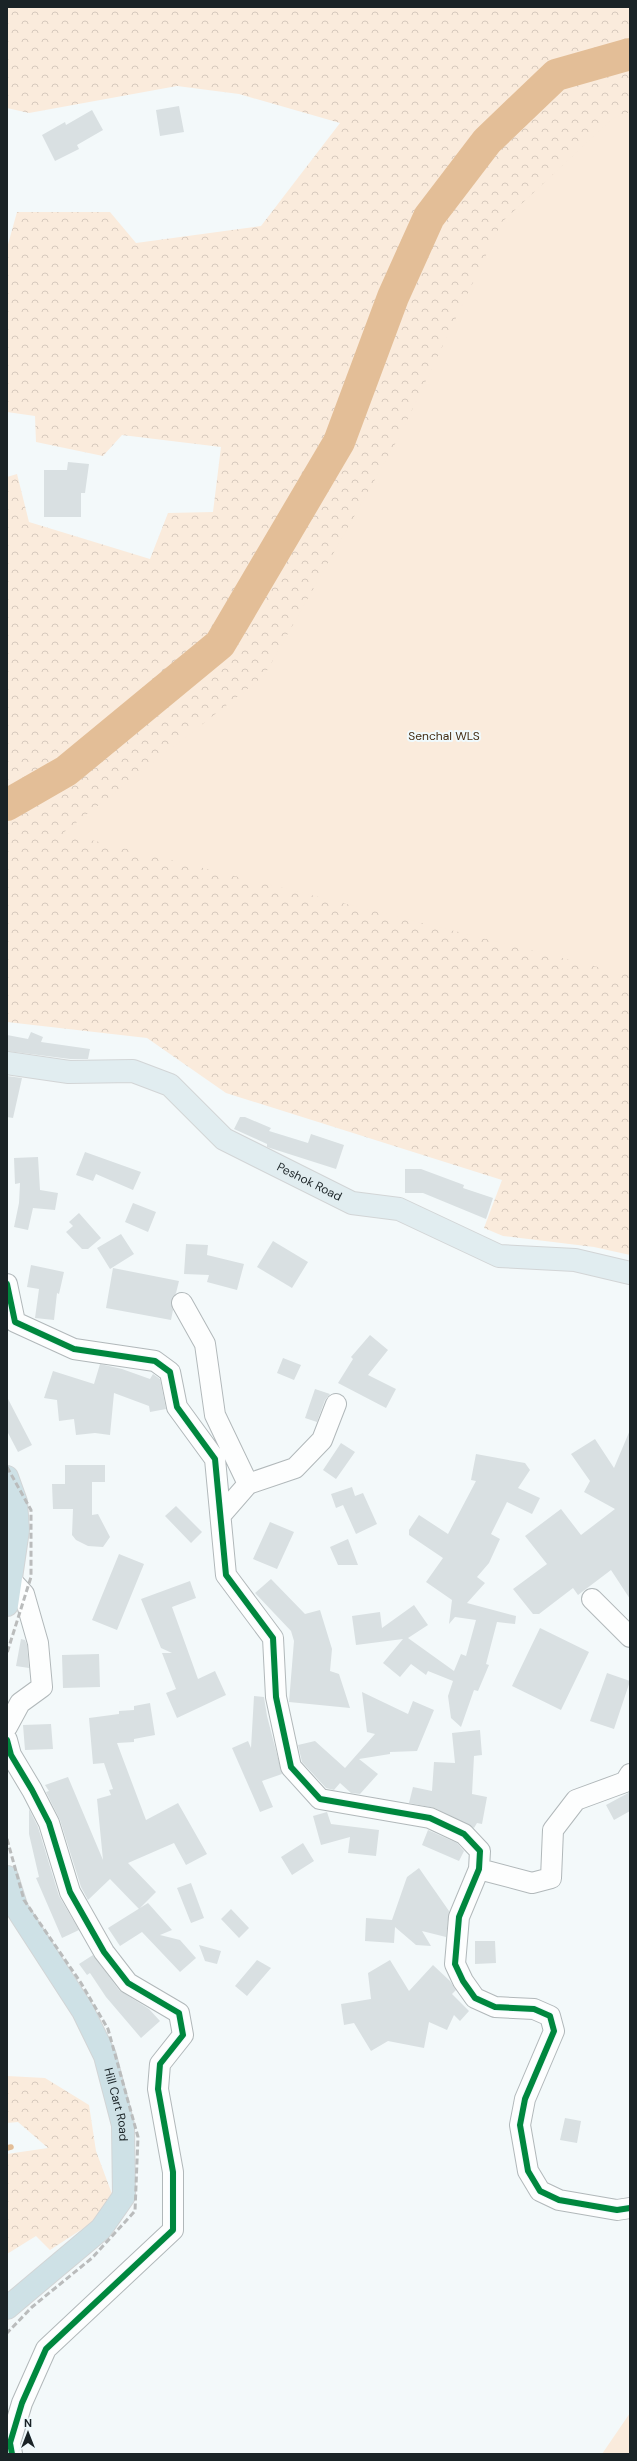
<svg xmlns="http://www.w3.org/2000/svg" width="637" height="2461" viewBox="0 0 637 2461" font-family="'DM Sans',sans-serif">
	<defs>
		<pattern id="forest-crowns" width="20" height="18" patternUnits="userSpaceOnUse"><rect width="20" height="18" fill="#faebdc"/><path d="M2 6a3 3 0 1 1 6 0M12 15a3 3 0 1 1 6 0" fill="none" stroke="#d6c9bd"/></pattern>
	</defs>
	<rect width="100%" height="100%" fill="#f3f9fa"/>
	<path fill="url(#forest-crowns)" d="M7 7H630V46L552 68 481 138 420 215 330 441 211 636 57 763 7 794V477L17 474 29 522 150 559 168 513 213 512 221 447 122 435 103 456 36 442 35 416 7 412V248L17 212H110L136 243 261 226 340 123 239 94 177 86 29 113 7 108Z
		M630 59V1255L594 1247 503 1236 484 1228 502 1180 226 1093 147 1038 7 1022V813L70 775 224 647 346 445 433 218 502 138 560 79Z
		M7 2076 45 2078 89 2105 96 2151 112 2194 93 2222 50 2250 36 2236 7 2254V2154L48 2148 18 2122 7 2123Z"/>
	<path fill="#faebdc" d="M630 112V975L63 833 264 676 399 437 502 222 612 119Z
		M630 2413V2454H602Z"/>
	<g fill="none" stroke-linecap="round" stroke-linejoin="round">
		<path stroke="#e3be97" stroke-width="5.5" d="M7 2148 11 2147"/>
		<path stroke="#e3be97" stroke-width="32" d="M7 805 66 771 220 644 339 442 393 297 429 217 487 141 556 75 630 54"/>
	</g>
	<path fill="#d9e0e2" d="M179 106 184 132 160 136 156 110Z
		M92 110 103 130 77 145 79 149 55 161 42 135 65 122 66 125Z
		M68 462 89 464 85 493H81V517H44V470H67Z
		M31 1032 43 1037 41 1042 90 1049 88 1059H70L7 1051V1035L28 1039Z
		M7 1076 22 1078 13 1118 7 1117Z
		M240 1117H245L271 1128 269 1131 308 1143 311 1134 344 1145 336 1169 267 1147V1144L234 1129Z
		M85 1152 141 1172 133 1190 96 1174 93 1181 76 1175Z
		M38 1157 40 1190 58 1193 55 1210 33 1208 28 1230 14 1227 19 1203 20 1183 15 1184 14 1158Z
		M405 1169H421L464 1185 463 1188 493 1198 486 1219 423 1193H405Z
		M133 1203 156 1212 148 1232 125 1222Z
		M79 1213 101 1238 88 1249H82L66 1232 73 1226 69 1222Z
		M121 1234 134 1254 110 1269 97 1248Z
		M273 1241 308 1262 292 1288 257 1267Z
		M186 1244 208 1245 207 1255 244 1264 237 1290 207 1282 209 1275 184 1274Z
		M31 1265 64 1272 59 1294 57 1293 54 1320 35 1318 39 1289 27 1287Z
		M113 1268 179 1281 176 1293 171 1302 173 1310 171 1320 106 1308Z
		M370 1335 388 1350 368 1375 396 1389 386 1408 338 1383 353 1359 351 1357Z
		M283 1358 301 1365 294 1380 277 1373Z
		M100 1364 122 1369 150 1379 153 1374 160 1379 166 1409 150 1412 149 1406 114 1393 110 1435 95 1433 76 1435 74 1419 59 1421 57 1400 44 1398 53 1371 94 1384Z
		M315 1389 330 1394 325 1400 317 1422 305 1418Z
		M7 1397 32 1445 18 1452 7 1431Z
		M630 1430V1599L611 1570 578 1595 573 1588 539 1614H533L513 1589 547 1564 525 1536 561 1509 581 1535 615 1509 584 1492 590 1481 571 1454 595 1439 614 1468Z
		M341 1443 355 1452 336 1479 323 1470Z
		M476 1454 525 1463 530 1470 518 1488 540 1498 532 1514 507 1502 491 1534 500 1539 489 1563 477 1577 485 1583 467 1603 516 1616 515 1624 497 1622 486 1664 489 1665 478 1691 474 1690 461 1727 451 1718 448 1696 453 1681 428 1671 426 1675 411 1664 400 1677 383 1663 403 1639 356 1645 352 1616 380 1612 382 1628 414 1605 428 1625 408 1638 454 1671 461 1654 466 1656 476 1620 455 1617 449 1624 452 1600 426 1582 443 1558 409 1535V1530L419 1515 448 1534 476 1481 471 1480Z
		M65 1465H105V1482H92V1515L98 1514 110 1537 103 1547 88 1546 76 1540 72 1535 73 1509H53L52 1484H65Z
		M352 1487 355 1496 363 1493 377 1524 356 1534 343 1505 336 1508 331 1494Z
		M176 1506 202 1532 191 1543 165 1516Z
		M270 1522 294 1532 277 1569 253 1559Z
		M348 1539 358 1565H338L330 1547Z
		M119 1554 144 1564 117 1630 92 1620Z
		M271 1579 305 1614 320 1610 332 1649 330 1671 339 1674 350 1708 289 1702 294 1641 291 1631 255 1593Z
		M190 1581 196 1598 172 1607 198 1679 215 1671 226 1695 177 1718 166 1693 176 1689 162 1653H172L161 1648 141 1599Z
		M540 1628 589 1652 561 1710 512 1686Z
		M21 1639 25 1640 27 1645 29 1668 16 1666Z
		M99 1654 100 1687 63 1688 62 1655Z
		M607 1673 630 1681 614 1729 590 1721Z
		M362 1692 408 1714 413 1701 434 1710 417 1751 390 1752V1754L359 1759 378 1774 360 1794 351 1793 340 1783 334 1790 326 1788 302 1762 298 1745 315 1741 345 1768 375 1734 367 1732Z
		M254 1696 264 1697 267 1716 282 1774 262 1781 273 1807 260 1812 232 1748 248 1741 251 1748Z
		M150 1703 155 1735 134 1739V1742L117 1743 146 1820 178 1803 207 1854 186 1865 174 1843 128 1863 156 1892 139 1909 110 1879 88 1900 81 1887 60 1820 46 1792 49 1791 45 1785 68 1777 103 1860 97 1799 111 1795 109 1790 113 1789 104 1763 93 1764 89 1718 119 1714V1711L134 1710V1706Z
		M51 1724 53 1749 25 1750 23 1725Z
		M480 1730 482 1755 474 1756 472 1794 487 1797 482 1824 477 1823 474 1828 435 1808 409 1803 413 1787 432 1791 434 1762 455 1763 452 1733Z
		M630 1792V1811L614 1820 606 1805Z
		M29 1809 38 1827 59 1896 79 1930 62 1938 36 1878 39 1877 29 1834Z
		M327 1812 331 1824 379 1830 376 1856 348 1853 350 1837 321 1845 313 1816Z
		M428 1830 457 1843 464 1851 459 1861 422 1845Z
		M303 1843 314 1861 292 1875 281 1857Z
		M419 1868 449 1911 446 1937 422 1931 431 1946 416 1945 395 1927 394 1943 365 1941 366 1918 392 1920 407 1877Z
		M191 1883 204 1918 191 1923 177 1888Z
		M148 1903 172 1930 160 1935 180 1940 196 1958 180 1972 142 1932 120 1946 108 1928Z
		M231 1909 249 1928 239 1938 221 1919Z
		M475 1941H495L496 1963 475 1964Z
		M199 1945 221 1951 217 1964 205 1961Z
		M93 1955 119 1990 149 2009 160 2021 141 2038 106 1997 90 1973 87 1975 79 1964Z
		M257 1960 271 1968 247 1996 235 1986Z
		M390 1960 409 1991 433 1965 450 1981 456 1990 452 1994 469 2011 460 2021 454 2015 447 2030 429 2022 424 2048 388 2041 371 2051 354 2023 344 2025 341 2004 371 1999 368 1973Z
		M565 2118 581 2121 577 2143 560 2140Z"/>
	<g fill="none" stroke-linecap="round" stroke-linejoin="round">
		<g stroke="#b1b8ba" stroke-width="22">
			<path id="street" d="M7 1284 15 1322 74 1349 155 1361 170 1372 177 1407 215 1459 226 1575 273 1638 276 1697 291 1767 320 1799 430 1818 464 1834 480 1851 479 1869 459 1917 455 1964 463 1981 475 1998 495 2007 534 2009 550 2016 554 2031 525 2099 520 2125 528 2171 540 2191 559 2200 617 2210 630 2208
				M182 1303 205 1344 215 1415 248 1484 221 1515
				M248 1484 295 1468 322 1440 336 1404
				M592 1599 630 1637
				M7 1727 20 1703 42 1687 38 1643 24 1594 11 1580
				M7 1740 11 1755 32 1790 49 1823 70 1892 104 1952 128 1983 179 2013 183 2035 160 2064 158 2089 173 2172V2230L46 2349 22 2403 10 2443 12 2454
				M479 1869 532 1883 551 1878 553 1830 576 1800 625 1782 630 1774"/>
		</g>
		<g stroke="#d2d5d6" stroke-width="24">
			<g id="primary">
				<path id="s1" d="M7 1063 69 1072 133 1071 170 1085 224 1139 352 1203 399 1209 499 1256 575 1260 630 1273"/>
			</g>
		</g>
		<g stroke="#d2d5d6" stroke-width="24">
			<g id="highway">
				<path d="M7 1477 16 1502 18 1530 7 1605"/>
				<path id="s2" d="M7 1877 17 1909 83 2011 105 2056 123 2125 124 2196 101 2229 7 2308"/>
			</g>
		</g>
		<use href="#street" stroke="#fdfefe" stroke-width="20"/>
		<use href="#primary" stroke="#e1edf0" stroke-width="22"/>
		<use href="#highway" stroke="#cee1e6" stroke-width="22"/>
		<path stroke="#babcbc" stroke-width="3" stroke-dasharray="6 3" stroke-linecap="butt" d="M7 1467 31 1510V1577L7 1653
			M7 1839 24 1900 81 1983 108 2029 138 2137 135 2211 92 2258 32 2307 7 2333"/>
		<g stroke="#f0fafd" stroke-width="8">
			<path id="cycleway" d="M7 1284 15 1322 74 1349 155 1361 170 1372 177 1407 215 1459 226 1575 273 1638 276 1697 291 1767 320 1799 430 1818 464 1834 480 1851 479 1869 459 1917 455 1964 463 1981 475 1998 495 2007 534 2009 550 2016 554 2031 525 2099 520 2125 528 2171 540 2191 559 2200 617 2210 630 2208
				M7 1740 11 1755 32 1790 49 1823 70 1892 104 1952 128 1983 179 2013 183 2035 160 2064 158 2089 173 2172V2230L46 2349 22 2403 10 2443 12 2454"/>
		</g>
		<use href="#cycleway" stroke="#00873e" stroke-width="6"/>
	</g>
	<g text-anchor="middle" stroke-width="4" stroke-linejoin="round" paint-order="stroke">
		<g font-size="12" fill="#452e15" stroke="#f0fafd">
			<text x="444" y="740">Senchal WLS</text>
		</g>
		<g font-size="12" fill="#1a2326" stroke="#f0fafd">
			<text dy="4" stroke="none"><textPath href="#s1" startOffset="338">Peshok Road</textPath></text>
			<text dy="4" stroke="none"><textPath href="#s2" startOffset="255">Hill Cart Road</textPath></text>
		</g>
	</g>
	<rect width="637" height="2461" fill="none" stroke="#1a2326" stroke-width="16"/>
	<g transform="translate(28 2433)" stroke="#f0fafd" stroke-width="3" paint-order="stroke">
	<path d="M0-3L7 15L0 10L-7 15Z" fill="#1a2326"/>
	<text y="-6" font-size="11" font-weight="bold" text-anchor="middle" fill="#1a2326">N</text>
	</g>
</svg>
